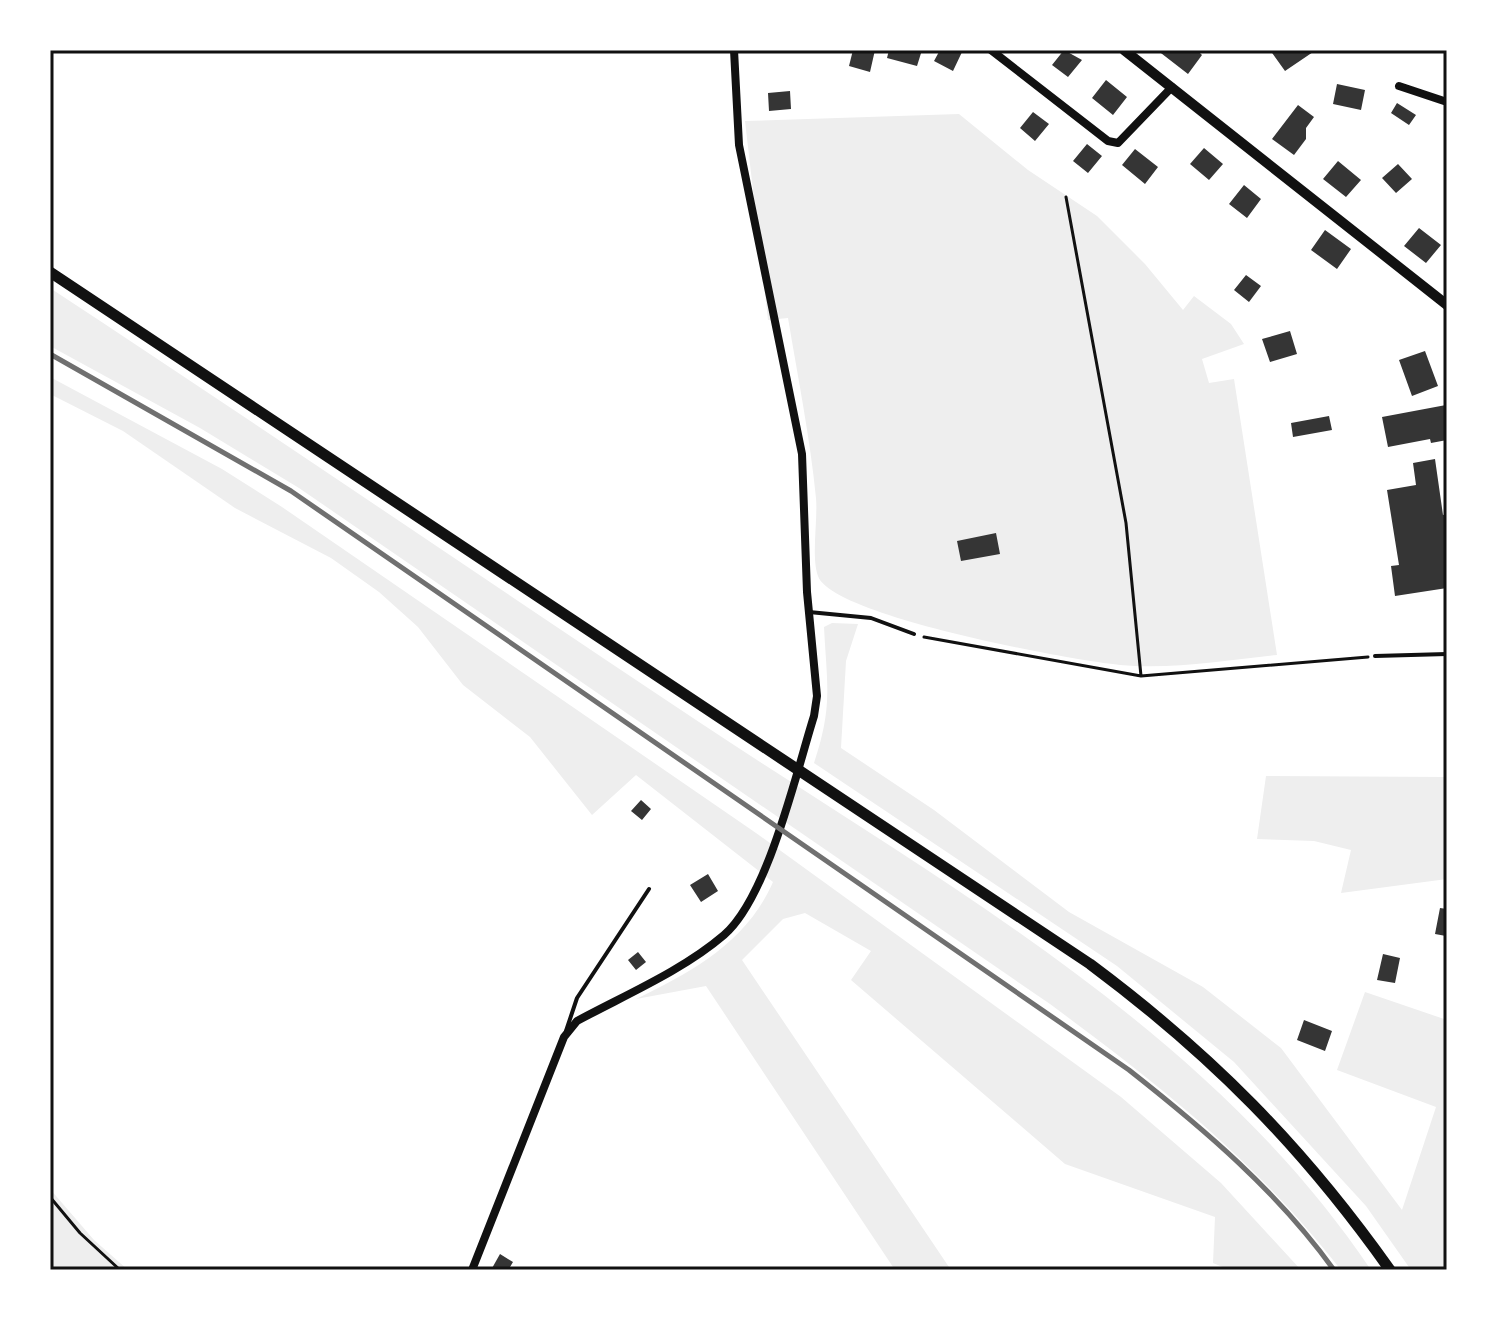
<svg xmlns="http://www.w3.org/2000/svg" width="1497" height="1320" viewBox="0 0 1497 1320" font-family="Signika,sans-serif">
	<rect width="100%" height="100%" fill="#fff"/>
	<path fill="#eee" d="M959 114 1028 170 1097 216 1145 264 1183 310 1194 296 1231 324 1244 344 1202 359 1209 383 1234 379 1277 655C1226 660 1172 670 1120 665 1074 661 831 616 818 576 811 557 818 520 816 498 810 438 798 378 788 318L768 320 745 121Z
		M50 288C268 431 482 578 699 722 938 881 1208 1027 1371 1270H1341C1253 1158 1163 1088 1050 1004L299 488 200 428 50 346Z
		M50 377 222 469 282 507 756 833 1121 1097 1221 1183 1301 1270H1230L1213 1263 1215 1217 1065 1164 851 980 871 951 805 913 783 919 742 960 951 1270H895L706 986 636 999C692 972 747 942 773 882L636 775 592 815 530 737 463 685 418 627 379 592 331 558 235 508 123 431 50 394Z
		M832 623 858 624 846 661 841 748 934 810 1069 912 1203 987 1281 1048 1402 1210 1436 1107 1337 1070 1365 992 1447 1020V1270H1411L1366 1206 1234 1062 1117 966 814 763C833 706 827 685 824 627Z
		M1266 776 1447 777V879L1341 893 1351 850 1314 841 1257 839Z
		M50 1189 94 1240 128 1270H50Z"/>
	<path fill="#353535" d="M853 50H875L870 72 849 66Z
		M889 50H922L917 66 887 58Z
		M940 50 962 52 953 71 934 61Z
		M1064 50 1082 60 1068 77 1052 65Z
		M1157 50H1197L1202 55 1188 74Z
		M1270 50H1316L1285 71Z
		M1106 80 1127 97 1113 115 1092 98Z
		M1337 84 1365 90 1361 110 1333 104Z
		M790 91 791 109 769 111 768 93Z
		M1397 103 1416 115 1409 125 1391 113Z
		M1298 105 1314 117 1306 128V139L1294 155 1272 139Z
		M1033 112 1049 124 1035 141 1020 128Z
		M1087 144 1102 156 1088 173 1073 161Z
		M1204 148 1223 164 1209 180 1190 164Z
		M1135 149 1158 167 1145 184 1122 165Z
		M1338 161 1361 180 1346 197 1323 179Z
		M1398 164 1412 179 1396 193 1382 178Z
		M1244 185 1261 199 1247 218 1229 204Z
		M1419 228 1441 245 1426 263 1404 246Z
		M1325 230 1351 249 1337 269 1311 250Z
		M1246 275 1261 286 1249 302 1234 290Z
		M1290 331 1297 354 1270 362 1262 339Z
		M1425 351 1438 386 1412 396 1399 360Z
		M1446 405 1447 440 1431 443 1430 439 1388 447 1382 417Z
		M1329 416 1332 430 1293 437 1291 423Z
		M1435 459 1443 515 1447 514V588L1395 596 1391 566 1399 565 1387 490 1416 485 1413 463Z
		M996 533 1000 554 961 561 957 541Z
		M641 800 651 809 642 820 631 811Z
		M708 874 718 891 701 902 690 885Z
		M1440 908 1447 909 1446 936 1435 934Z
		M638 952 646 962 636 970 628 960Z
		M1383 954 1400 958 1395 983 1377 980Z
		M1304 1020 1332 1031 1325 1051 1297 1040Z
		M500 1254 513 1262 510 1267 515 1270H491Z"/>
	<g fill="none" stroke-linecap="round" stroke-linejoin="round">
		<path stroke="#111" stroke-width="3" d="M1066 197 1126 523 1141 676
			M924 637 1141 676 1368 657
			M50 1197 80 1233 120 1270"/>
		<path stroke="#111" stroke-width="4" d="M809 612 871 618 914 634
			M1375 656 1447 654
			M566 1031 577 998 649 889"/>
		<path stroke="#111" stroke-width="8" d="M991 50 1108 141 1118 143 1172 87
			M1399 86 1447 102
			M472 1270 564 1037 577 1021C625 995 682 971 724 935 768 897 796 773 814 716L817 696 807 592 802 454 739 145 734 50"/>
		<path stroke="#111" stroke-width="10" d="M1124 50 1447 305"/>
		<path stroke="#111" stroke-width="11" d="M50 272 1090 964C1212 1055 1302 1146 1390 1270"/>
		<path stroke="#707070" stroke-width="5" d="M50 354 291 491 1129 1070C1204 1129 1278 1192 1334 1270"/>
	</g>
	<rect width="1497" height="1320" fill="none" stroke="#ffffff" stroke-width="104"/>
	<rect x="52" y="52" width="1393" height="1216" fill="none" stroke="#111" stroke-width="3"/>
</svg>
